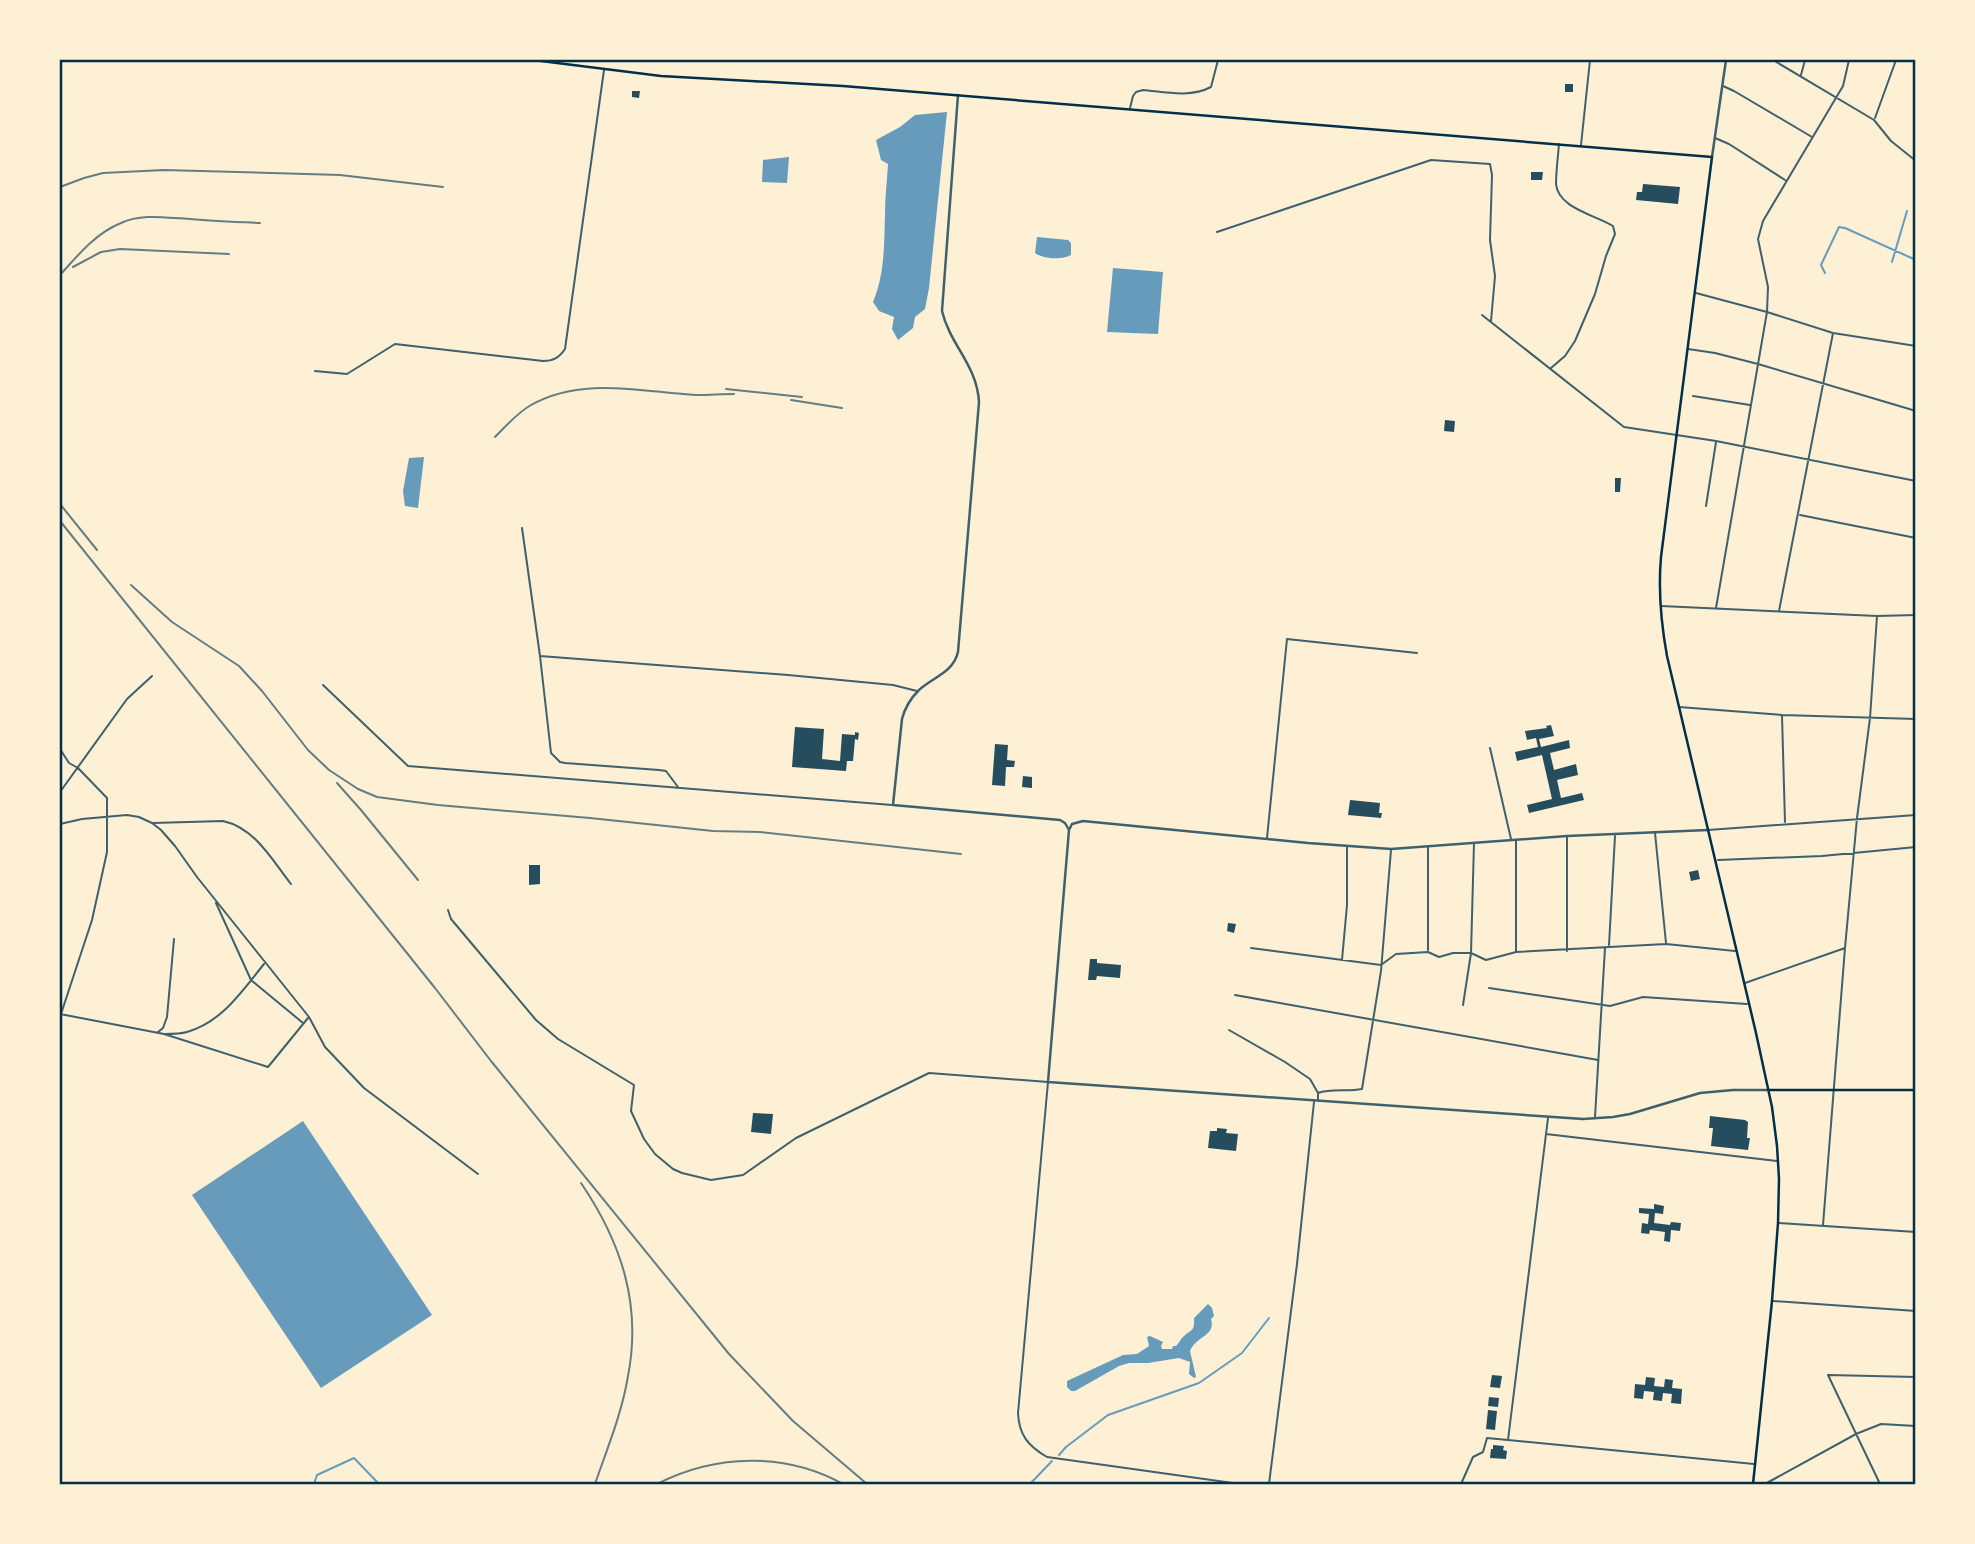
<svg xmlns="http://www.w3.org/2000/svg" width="1975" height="1544" viewBox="0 0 1975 1544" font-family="Barlow,sans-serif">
	<rect width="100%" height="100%" fill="#fdf0d5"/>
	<path fill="#669bbc" d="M947 112 929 288 925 309 915 317 913 328 898 340 892 329 894 317 879 311 873 302C885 273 884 245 885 214 885 197 887 181 888 164L881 160 876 140 900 127 915 115Z
		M789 157 787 183 762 182 763 160Z
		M1037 237 1068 240 1071 243V255C1062 260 1043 259 1035 253Z
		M1113 268 1163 272 1158 334 1107 332Z
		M424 457 418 508 405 506 403 491 409 458Z
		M303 1121 432 1315 321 1388 192 1195Z
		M1208 1304 1212 1308 1214 1316 1211 1319C1216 1336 1197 1335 1190 1351L1196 1377 1194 1378 1189 1374 1190 1362 1179 1358 1148 1363H1129L1119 1366 1075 1391H1071L1067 1387V1381L1123 1355 1137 1354 1149 1346 1147 1337 1150 1336 1163 1342 1161 1346 1162 1349H1172L1173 1346H1176C1179 1343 1180 1340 1182 1338 1190 1329 1195 1333 1194 1318Z"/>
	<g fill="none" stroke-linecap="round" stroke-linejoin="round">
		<path stroke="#669bbc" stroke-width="2" d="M1892 262 1907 211
			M1825 273 1821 265 1839 227 1845 228 1916 260
			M1059 1455 1066 1447 1108 1415 1199 1383 1242 1353 1269 1318
			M314 1484 317 1475 354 1458 379 1484
			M1030 1484 1052 1461"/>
	</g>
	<path fill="#264d5e" d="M1565 84H1573V92H1565Z
		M632 91H640L639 98 632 97Z
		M1531 172H1543L1542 180H1531Z
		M1643 184 1680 187 1678 204 1636 200 1637 192H1642Z
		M1445 420 1455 421 1454 432 1444 431Z
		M1615 478H1621L1620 492H1615Z
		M1551 725 1554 736 1539 739 1541 747 1569 740 1570 748 1550 753 1554 770 1576 764 1578 775 1557 780 1561 798 1582 793 1584 800 1529 813 1527 805 1552 799 1542 755 1517 761 1515 752 1538 747 1536 738 1527 740 1525 731 1547 728 1546 726Z
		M795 727 824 729 822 759 840 761 842 734 855 735V732L859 733 858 740 855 739 853 761H847L846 771 792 767Z
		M995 744 1008 745 1007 760 1015 761 1014 767H1006L1005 786 992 785Z
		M1023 776 1032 777V788L1022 787Z
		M1350 800 1380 803 1379 813H1382L1381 818 1348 815Z
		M529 865H540V884L529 885Z
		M1698 870 1700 879 1691 881 1689 872Z
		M1228 923 1236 924 1234 933 1227 931Z
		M1090 959H1097V963L1121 965 1120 978 1097 976 1096 980H1088Z
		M753 1113 773 1114 771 1134 751 1132Z
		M1710 1116 1745 1120 1748 1122 1747 1138H1750L1748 1150 1711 1146 1713 1128H1709Z
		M1217 1128 1227 1129 1226 1133 1238 1134 1236 1151 1208 1148 1210 1131H1217Z
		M1654 1204 1664 1206 1663 1214 1655 1213 1654 1223 1670 1225 1671 1222 1681 1223 1680 1231 1671 1230 1670 1242 1664 1241 1665 1232 1650 1230 1649 1234 1641 1233 1642 1223 1648 1224 1649 1214 1639 1213V1208L1654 1209Z
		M1492 1375 1502 1376 1500 1388 1490 1387Z
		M1646 1377 1655 1378 1654 1386 1664 1387 1665 1379 1673 1380 1672 1388 1682 1389 1681 1404 1671 1403 1672 1394 1663 1393 1662 1401 1653 1400 1654 1392 1644 1391 1643 1399 1634 1398 1635 1384 1645 1385Z
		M1489 1397 1499 1398 1498 1407 1488 1406Z
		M1488 1410 1497 1411 1495 1430 1486 1429Z
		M1493 1445 1504 1446 1503 1450 1507 1451 1506 1459 1490 1458 1491 1449H1493Z"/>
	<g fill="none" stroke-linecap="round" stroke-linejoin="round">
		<path stroke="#3f606c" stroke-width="2" d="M1773 60 1874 120 1891 141 1916 161
			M1801 75 1805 60
			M1723 86 1734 91 1812 137
			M1130 108 1133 96 1136 92 1143 90C1165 92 1190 98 1211 87L1218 60
			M1875 118 1896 60
			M1715 138 1729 144 1785 180
			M1581 145 1590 60
			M1217 232 1431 160 1490 164 1492 175 1490 240 1495 276 1491 321
			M1696 293 1767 312 1833 333 1916 346
			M1482 315 1624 427 1716 441 1916 481
			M1688 349 1715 353 1758 364 1916 411
			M1551 368 1565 356 1575 341 1595 294 1606 256 1615 234 1613 226C1595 215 1558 208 1556 184 1556 171 1558 157 1559 144
			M315 371 347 374 395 344 543 361C553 361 559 358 565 349L604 70
			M1693 396 1750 405
			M1706 506 1716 442
			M1800 515 1916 538
			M522 528 540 656 551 753 560 762 565 763 659 770 666 771 678 787
			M1661 606 1877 616 1916 615
			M1716 608 1767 312 1768 287 1758 239 1763 221 1843 86 1849 60
			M1779 611 1833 333
			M540 656 788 675 893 685 917 691
			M323 685 408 766 892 805
			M1679 707 1782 715 1916 719
			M1782 716 1785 822
			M1490 748 1511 839
			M60 749 69 763 78 768 107 798V852L92 920 61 1014
			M60 792 127 699 152 676
			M153 823 223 821C255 828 272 860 291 884
			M60 824 82 819 127 815 139 817 152 823 161 830 175 846 197 877 309 1017 325 1047 364 1088 478 1174
			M1708 830 1916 815
			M1655 833 1666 943
			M1567 837V951
			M1267 838 1287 639 1417 653
			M1718 860 1822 856 1916 847
			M216 903 251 980 303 1023
			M448 910 451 919 536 1020 558 1039 634 1085 631 1111 644 1139 655 1154 673 1169 682 1173 711 1180 743 1175 796 1138 929 1073 1048 1082 1018 1413C1019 1435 1028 1446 1047 1457L1240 1484
			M1609 945 1615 836
			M1251 948 1381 965 1396 954 1428 952 1439 957 1453 953H1471L1486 960 1516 952 1666 944 1735 951
			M1428 950V847
			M1516 951V841
			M1342 960 1347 905V847
			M1745 983 1845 948
			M1489 988 1610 1006 1643 997 1747 1004
			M1235 995 1598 1060
			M1463 1005 1471 953 1474 843
			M60 1014 164 1034 268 1067 308 1018
			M1229 1030 1285 1062 1310 1079 1318 1093V1100
			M158 1032 163 1028 167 1017 174 939
			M165 1034C172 1034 180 1034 187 1032 222 1022 242 991 264 964
			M1318 1093C1331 1088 1347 1092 1362 1089L1381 971 1391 850
			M1595 1117 1605 948
			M1546 1134 1777 1161
			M1779 1223 1916 1232
			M1823 1225 1845 948 1857 818 1870 718 1877 616
			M1773 1301 1916 1311
			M1508 1440 1548 1118
			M1269 1484 1297 1264 1314 1102
			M1461 1484 1473 1457 1483 1452 1487 1438 1754 1464
			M1765 1484 1856 1434 1881 1424 1916 1426
			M1880 1484 1828 1375 1916 1377"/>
		<path stroke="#3f606c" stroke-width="2.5" d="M958 95 942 311C950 345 977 365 979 402L958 652C953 673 933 677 919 690 910 699 905 707 902 719L893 805 1060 820 1065 823 1069 830
			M1712 157 1726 60
			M1069 830 1048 1082 1583 1119 1613 1117 1630 1114 1700 1093 1733 1090H1768
			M1069 830 1072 824 1083 821 1308 843 1391 849 1567 836 1708 830"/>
		<path stroke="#003049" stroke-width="2.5" d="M533 60 661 76 843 86 1712 157 1661 557C1658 591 1661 623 1667 656L1756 1033 1772 1107 1777 1146 1779 1179 1778 1223 1772 1301 1753 1484
			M1768 1090H1916"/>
		<path stroke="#657d81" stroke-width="2" d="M60 187 84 178 103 173 164 170 340 175 443 187
			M73 267 101 252 120 249 229 254
			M60 275C78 255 96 233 121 223 142 213 167 218 190 219 213 221 236 222 260 223
			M726 389 802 397
			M791 400 842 408
			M495 437C506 426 517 413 531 405 582 376 642 392 696 395 709 395 722 394 734 394
			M60 504 97 550
			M60 521 435 988 491 1061 729 1354 793 1421 867 1484
			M131 585 172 622 239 666 262 691 308 750 329 770 358 789 377 797 438 805 590 818 713 831 760 832 961 854
			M337 783 361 810 418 880
			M581 1183C621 1242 642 1304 628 1376 622 1413 607 1449 595 1484
			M657 1484C716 1454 785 1452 843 1484"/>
	</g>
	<rect width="1975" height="1544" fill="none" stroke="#fdf0d5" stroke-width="122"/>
	<rect x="61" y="61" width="1853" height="1422" fill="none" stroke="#003049" stroke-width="2.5"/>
</svg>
